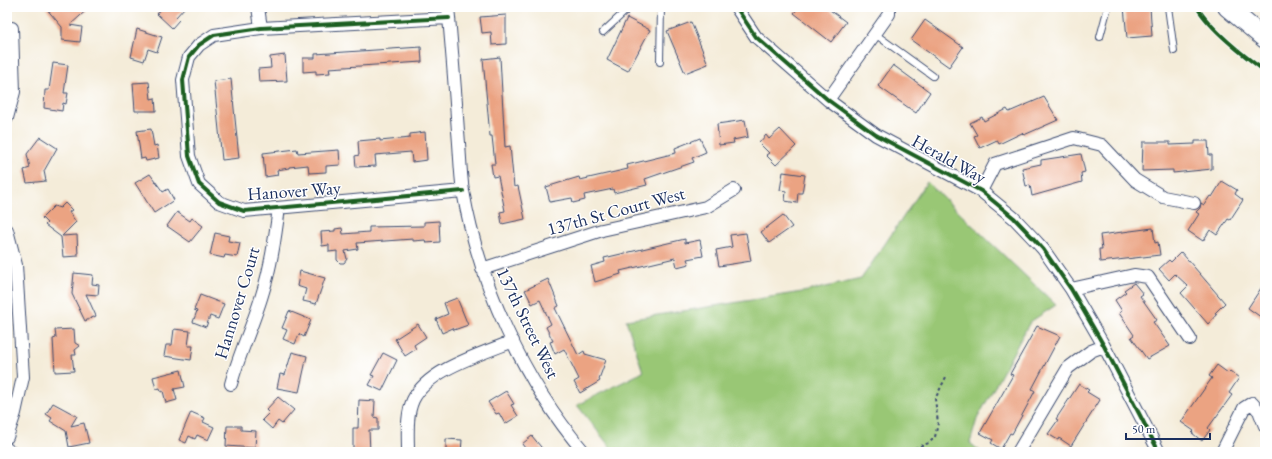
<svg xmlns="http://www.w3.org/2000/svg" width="1272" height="459" viewBox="0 0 1272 459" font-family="'EB Garamond',serif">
	<rect width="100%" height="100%" fill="#fff"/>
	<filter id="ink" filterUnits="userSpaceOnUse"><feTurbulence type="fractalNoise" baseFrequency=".025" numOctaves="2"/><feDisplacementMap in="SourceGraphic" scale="8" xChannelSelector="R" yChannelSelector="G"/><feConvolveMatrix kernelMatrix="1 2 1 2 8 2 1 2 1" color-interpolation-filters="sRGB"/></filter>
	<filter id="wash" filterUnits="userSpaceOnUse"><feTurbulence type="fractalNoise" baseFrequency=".012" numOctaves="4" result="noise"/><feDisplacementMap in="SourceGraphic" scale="16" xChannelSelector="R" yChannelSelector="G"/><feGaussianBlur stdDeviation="0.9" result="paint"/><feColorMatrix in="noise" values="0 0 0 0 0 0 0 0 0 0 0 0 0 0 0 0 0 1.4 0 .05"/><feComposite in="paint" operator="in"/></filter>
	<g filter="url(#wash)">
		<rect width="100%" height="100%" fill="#f4ecd9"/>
		<path fill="#99c775" stroke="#5a7b6a" d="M927 182 1056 305 1030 322 977 419 970 443 981 452H614L577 405 643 372 626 320 808 291 861 279Z"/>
		<g id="blocks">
			<path fill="#eba382" d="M45 7H90L70 25 82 27 80 42 62 40V27Z
				M163 7H185L176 17 179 20 172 28 157 14Z
				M799 7H826L846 22 831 42 794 13Z
				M1124 7H1150L1152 36 1127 38Z
				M506 15V44L492 45 491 32 482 33 480 17Z
				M627 18 650 30 628 71 607 60Z
				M925 20 963 47 949 67 911 40Z
				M691 22 708 64 685 73 667 31Z
				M137 29 162 37 157 52 148 49 144 61 131 57Z
				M421 47 422 62 329 68 330 73 316 74V71L303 72V58H315V54Z
				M285 55 287 81 259 82 258 69 271 68 270 57Z
				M500 57 505 147 510 146 514 187 518 186 525 219 502 224 500 212 505 211 498 176 493 177 491 164H495L492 136H490L483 59Z
				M53 63 68 65 64 93H68L66 104 63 103 62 111 44 108 45 90H49Z
				M893 65 930 92 916 113 878 86Z
				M231 79 239 158 222 160 214 81Z
				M149 82 151 99 155 98 156 111H135L133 83Z
				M1044 97 1058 120 1024 135 1022 133 999 144 997 140 980 148 974 136 977 135 970 123 982 117 984 121 1007 109 1009 112Z
				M745 120 748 137 733 140 734 143 719 145 717 124Z
				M151 129 154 146 157 145 159 158 146 161 145 158 141 159 137 131Z
				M780 129 796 146 776 165 766 155 769 153 759 143 766 135 769 139Z
				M425 132 427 160 412 162 411 152 375 155 376 166 356 167 355 156 359 155 358 141 380 139V141L410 138V134Z
				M40 137 57 148 44 171 46 181 27 183 24 170 30 168 27 154Z
				M700 138 706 152 692 158 694 162 645 179 647 185 614 193 613 189 584 195 585 200 573 203 572 198 550 202 546 187 579 177 580 180 628 169 627 165 676 153 675 148Z
				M1195 141H1208L1209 155H1212V169L1173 173V170L1142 171 1143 142H1170V145L1195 144Z
				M297 149 298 153 339 150 340 165 326 166V172L309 173 308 165 289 167V168L277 170 278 175 265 177 263 153Z
				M1081 154 1085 172 1081 173 1082 182 1032 196 1030 185 1026 186 1022 168 1041 164V160Z
				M783 172 805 175 802 193H798L797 203 785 201 786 191 780 190Z
				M150 174 163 192 168 189 174 200 154 213 135 183Z
				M1222 181 1237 190 1235 194 1243 200 1230 220 1228 219 1217 235 1210 230 1203 241 1188 231 1199 214 1196 212 1200 208 1201 203 1204 205 1210 196 1212 197Z
				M65 203 72 210 69 212 76 222 62 236 77 235 78 256 63 257 61 237 45 225 47 223 42 218 54 206 60 208Z
				M177 212 190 221 192 218 203 226 190 242 167 226Z
				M783 215 792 227 769 243 761 232Z
				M439 221 440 242 426 243 425 240 413 241V239L357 243 358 249 345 251 347 259 344 263H340L337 260V251L329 252V245L322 246 321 232 335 231V229L342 228 343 234 369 232V227L424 226V222Z
				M1153 228 1155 243 1158 242 1160 255 1100 262 1099 249H1102L1100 235Z
				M215 233 229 236 228 241 240 243 237 257 225 255 224 258 210 255Z
				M746 233 751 261 719 266 716 250 732 247 730 235Z
				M685 239V243L700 240 703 256 687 259 689 264 677 267 675 258 620 271 621 274 595 282 591 266 605 262 604 258Z
				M1181 252 1225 303 1215 313 1217 314 1208 324 1181 293 1188 286 1175 274 1169 280 1159 269 1169 260 1171 262Z
				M300 271 325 278 316 304 303 301 306 289 297 286Z
				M74 273 93 275 92 284 99 285 98 295 86 294 96 316 85 321 72 294Z
				M548 279 559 306 555 308 578 355 584 351 585 354 606 360 599 379 600 381 580 393 574 382 579 379 564 349 555 354 550 342 553 341 546 327 551 324 540 300 532 304 525 290Z
				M1265 282V320L1248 308Z
				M1134 283 1143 294 1140 296 1157 320 1153 322 1170 346 1147 359 1131 337 1134 335 1119 313 1122 311 1115 300 1126 292 1124 290Z
				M200 295 224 304 218 319 210 316 206 327 193 322 197 311 194 310Z
				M457 298 468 325 454 330 453 328 442 333 436 319 448 314 444 303Z
				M289 311 311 320 304 337 299 334 295 344 283 339 287 330 282 328Z
				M418 324 426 337 414 345 416 349 405 356 395 339Z
				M1037 326 1060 336 1032 389 1035 391 1012 434 1010 433 1001 449 991 443 993 440 980 433 1013 375 1010 374Z
				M74 329 75 343 80 346 75 350 76 355H72L74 371 55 372 53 339 56 338 55 330Z
				M174 329 190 331 188 346H193L191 360 164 356 166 345H172Z
				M292 352 307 356 299 392 277 388 280 374 285 375Z
				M383 353 397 360 382 391 369 385 374 376 371 375Z
				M1217 365 1228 373 1230 371 1239 378 1229 393 1232 395 1208 428 1210 430 1202 441 1192 433 1194 431 1181 422 1212 378 1209 376Z
				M181 370 185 387 174 389 177 400 166 403 163 391 161 392 160 388 156 389 153 377Z
				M1079 384 1089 390 1087 392 1100 400 1071 446 1059 438 1058 440 1048 434 1058 420 1056 419Z
				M506 391 514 404 511 405 518 416 505 424 499 413 496 414 488 402Z
				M278 397 294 410 282 424 278 421 272 429 262 420 269 413 266 410Z
				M359 400 375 401 374 417 378 418V430H369L370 452H353V428H358Z
				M53 403 77 416 71 426 84 423 89 443 69 447 66 431 50 421 52 418 46 414Z
				M191 412 205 418 203 422 214 427 208 440 197 435 195 439 189 436 186 443 179 440Z
				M227 426H241V430L256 431 255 448 226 446Z
				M532 436 545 452H528L522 444Z
				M446 439 462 440 461 452H446Z"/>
		</g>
	</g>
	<g filter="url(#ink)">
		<use href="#blocks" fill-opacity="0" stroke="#3c4b70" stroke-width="1"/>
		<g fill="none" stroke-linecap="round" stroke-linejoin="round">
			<g stroke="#3c4b70" stroke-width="8">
				<path id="lane" d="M1168 7 1174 51
					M603 32 630 7
					M875 34 933 76
					M1100 37 1108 7
					M660 62 661 7"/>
			</g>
			<g stroke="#3c4b70" stroke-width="14">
				<path id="street" d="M258 7 261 28
					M448 7C452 48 455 89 458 131 460 151 460 171 463 191 479 283 523 381 584 452
					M736 7 756 37 828 100 876 135 981 191 1014 218 1033 238 1043 249 1071 289 1104 346 1159 452
					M449 18 261 28 214 35 199 45 189 57 183 80 189 156 199 184 219 202 244 211 463 191
					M828 100 889 14V7
					M7 118 14 92 12 28
					M981 191 995 164 1074 138 1102 145 1135 180 1163 197 1194 203
					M7 230 16 265 23 377 15 413 7 437
					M482 269 602 230 706 207 734 190
					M1071 289 1134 275 1148 277 1190 339
					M231 384C239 354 253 325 262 295 271 267 275 238 279 208
					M7 449 11 452
					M408 452C408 435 406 415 413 400 428 369 482 354 513 341
					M1018 452 1068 368 1091 351 1104 346
					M1222 452 1244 408 1252 403 1259 411 1265 426"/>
			</g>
			<g stroke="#3c4b70" stroke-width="20">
				<path id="secondary" d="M1227 7 1265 39"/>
			</g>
			<path stroke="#3c4b70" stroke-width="2" stroke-dasharray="3 3" stroke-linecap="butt" d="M903 452 929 443 935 437 938 423 935 399 947 375"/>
			<use href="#lane" stroke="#fff" stroke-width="6"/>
			<use href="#street" stroke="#fff" stroke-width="12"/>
			<use href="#secondary" stroke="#fff" stroke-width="18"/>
			<g stroke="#fff" stroke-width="6">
				<path id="cycleway" d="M736 7 756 37 828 100 876 135 981 191 1014 218 1033 238 1043 249 1071 289 1104 346 1159 452
					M1197 7C1210 29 1244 56 1265 71
					M449 18 261 28 214 35 199 45 189 57 183 80 189 156 199 184 219 202 244 211 463 191"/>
			</g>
			<use href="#cycleway" stroke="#1b5e20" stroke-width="4"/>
		</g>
	</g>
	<g text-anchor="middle" stroke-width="3" stroke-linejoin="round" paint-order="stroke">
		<g font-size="18" fill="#1b2f5e" stroke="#fff">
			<text transform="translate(949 159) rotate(29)" y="6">Herald Way</text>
			<text transform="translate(294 191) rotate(-4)" y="6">Hanover Way</text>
			<text transform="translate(616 211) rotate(-15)" y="6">137th St Court West</text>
			<text transform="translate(237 303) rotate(-73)" y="6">Hannover Court</text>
			<text transform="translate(528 323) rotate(64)" y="6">137th Street West</text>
		</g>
	</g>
	<rect width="1272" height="459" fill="none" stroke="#fff" stroke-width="24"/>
	<path d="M1126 433v6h84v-6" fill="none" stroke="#1b2f5e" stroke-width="2"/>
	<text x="1132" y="433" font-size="12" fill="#1b2f5e" stroke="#ffffff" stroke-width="3" paint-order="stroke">50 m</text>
</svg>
